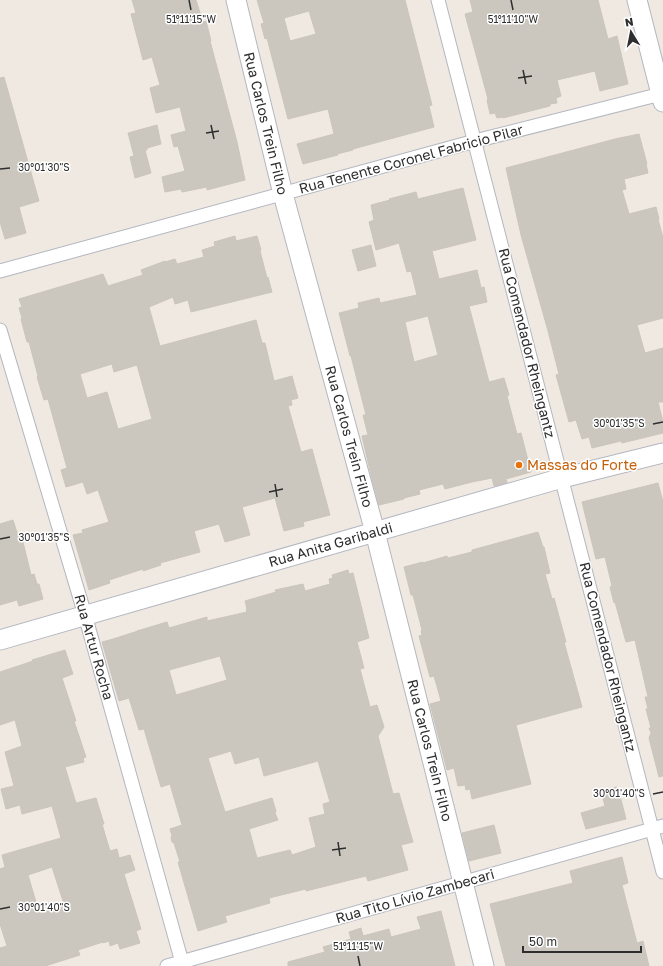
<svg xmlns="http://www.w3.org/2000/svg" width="663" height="966" viewBox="0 0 663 966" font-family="'Golos Text',sans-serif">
	<rect width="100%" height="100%" fill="#efe9e1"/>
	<path fill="#cbc7bf" stroke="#cbc5ba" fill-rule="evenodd" d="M132 0H196L203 22 206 21 211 41H210L237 142 245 180 207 190V187L182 192 181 189 165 192 162 177 185 171 178 146 174 147 171 135 186 131 180 107 156 113 150 88 160 85 152 57 143 60 131 14 136 13Z
		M257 0H405L432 105 429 106 434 127 353 149V150L337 154 338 155 303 164 297 144 334 134 328 109 288 119 267 38 265 39 261 24 264 23ZM309 11 316 34 290 41 284 18Z
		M470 0H598L608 39 617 36 628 84 600 91 595 71 557 80 561 96 556 98 557 103 550 104V106L503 118V117L497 118 495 113 490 114 487 100 488 99 465 14 473 12Z
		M4 77 39 201 19 207 26 233 5 239 0 222V78Z
		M157 125 161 144 147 148V150H145L151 173 135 178 130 157 134 156 128 133Z
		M639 134 647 164H646L648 173 624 179 626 189 622 190 629 214 656 207 659 219H658L663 238V318L637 325 645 353 663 348V402H658L663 422V433L622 443 621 441 592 448 589 437 582 439 576 420 569 422 556 375 559 374 548 331 521 235 506 168 615 139Z
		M463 188 476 240 432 251 439 279 477 270 481 288 484 287 487 302 469 306 489 382 504 378 509 395 507 396 517 434 521 433 531 472 506 479 507 483 494 486 492 478 472 482 445 489 443 484 419 490 420 494 404 498V499L379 505 371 475 362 436 368 435 363 415H366L351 356H350L348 348 339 313 359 308 358 303 379 298 380 303 417 295 411 271 407 272 399 243 376 250 369 222 374 220 371 205 390 200 389 199 416 192 418 199ZM428 316 438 355 414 362 405 322Z
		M235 236 236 241 257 236 261 250 260 251 267 278 268 277 272 292 191 312 188 300 175 304 173 297 149 307 160 346 256 320 262 343H265L274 381 292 376 298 398 291 400 292 405 288 406 301 452 312 449 330 515 303 522 304 526 284 531 275 498 242 507 250 535 225 542 219 524 194 531 200 552 160 563 161 565 143 571V569L109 580 110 583 89 590 73 535 83 533 82 530 109 522 98 490 87 494 83 482 66 487 61 470 67 468 48 399 44 400 37 377 38 376 29 342H27L21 319 22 318 19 308 22 307 19 299 103 274 108 286 143 275 141 270 165 261V262L175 259 177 264 204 257 202 250 215 246 214 242ZM112 364 114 372 137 365 152 419 118 429 107 392 87 398 80 374Z
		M371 245 376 266 358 271 352 250Z
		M658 483 663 502V776L659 777 649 738 651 733 649 728H651L646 709H648L645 697H648L635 640 626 642 615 602 614 603 610 587 612 586 605 557 596 559 582 502Z
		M13 520 19 539 22 538 31 575 34 574 37 584H39L43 599 19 606 17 600 0 605V524Z
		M538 532 543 547H544L550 573 545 574 552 599 554 598 566 642H564L582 707 516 725 531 784 472 799 470 789 466 790 465 785 458 786 454 768 447 770 430 704 441 701 434 676 430 677 419 636 422 635 421 631 422 630 413 595H411L404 567 423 562V563L447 556 448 558 472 552V550Z
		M348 570 349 574 353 573 369 638 357 642 364 668 360 669 370 707 377 705 384 727 378 736 393 794 399 793 413 842 401 845 408 870 368 881 366 876 306 891V889L269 898 270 903 225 916 227 922 198 931 178 862H180L174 843 172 842 171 837 172 836 170 829 182 825 170 784 161 787 144 729 139 730 129 698 119 701 102 642 113 639 138 631H137L167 622 169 628 207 617V621L247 612 246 610 247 609 245 601 276 592 275 590 303 584 305 591 330 584 329 579 333 578 332 575ZM220 656 227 680 176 695 169 670ZM231 751 235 764 259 757 264 776 318 761 330 802 323 804 325 814 309 818 316 847 292 855 290 850 257 858 249 829 278 820 275 813 276 811 272 798 225 812 208 758Z
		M65 650 73 674 62 678 76 721H74L86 757 83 758 84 762 65 767 76 803 96 798 104 824H102L110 851 117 849 119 858 130 855 135 870 124 874 141 929 136 931 140 943 120 949 118 943 110 946 109 941 103 943V942L78 950 80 955 45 966H0V948L7 946 0 924V869L5 867 2 855 61 838 52 806 22 814 20 805 6 809 1 789 14 786 5 752 22 746 15 720 0 725V672L33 661 32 660ZM52 867 64 904 39 912 28 875Z
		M617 787V789L618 788 626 819 586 829 581 813 605 806 601 791Z
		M494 825 501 853 469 861 462 833Z
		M622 857 628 883 622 885 637 943 643 941 649 966H506L490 904 573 883 570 871Z
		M441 911 455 966H288V962L325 952 323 947 351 939 349 932 361 928 363 936 389 929 391 937 421 929 417 917Z"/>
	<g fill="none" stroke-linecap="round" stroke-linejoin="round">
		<g stroke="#b4b7c1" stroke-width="15">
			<path id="street" d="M438 0 663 872
				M0 271 475 141 661 94
				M0 330 85 615 183 966
				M167 966 663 826"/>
		</g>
		<g stroke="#b4b7c1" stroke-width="21">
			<g id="secondary">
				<path id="s1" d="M236 0 283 194 375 532 484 966"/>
				<path d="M637 0 663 102"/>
				<path id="s2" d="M0 640 562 478 663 453"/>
			</g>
		</g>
		<use href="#street" stroke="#fff" stroke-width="13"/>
		<use href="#secondary" stroke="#fff" stroke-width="19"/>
	</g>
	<path fill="none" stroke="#2e2e2e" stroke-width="1.5" d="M189 0 191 10M511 0 513 10M523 70 526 84M518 78 532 76M211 125 214 139M206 133 219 131M0 169 10 168M653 424 663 422M275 484 277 497M269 492 283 489M0 539 10 537M653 794 663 792M338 842 340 856M332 850 346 848M0 909 10 907M358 956 360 966"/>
	<circle fill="#e8710a" stroke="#fff" stroke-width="1.5" cx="519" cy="465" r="4"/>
	<g text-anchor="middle" stroke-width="3" stroke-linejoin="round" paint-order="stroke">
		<g font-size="14" fill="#2e2e2e" stroke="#fff">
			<text dy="5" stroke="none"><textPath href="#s1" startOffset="127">Rua Carlos Trein Filho</textPath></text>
			<text transform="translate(411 159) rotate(-15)" y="5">Rua Tenente Coronel Fabricio Pilar</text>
			<text transform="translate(527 343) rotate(76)" y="5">Rua Comendador Rheingantz</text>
			<text dy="5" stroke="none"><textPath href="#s1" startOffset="451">Rua Carlos Trein Filho</textPath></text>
			<text dy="5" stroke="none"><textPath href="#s2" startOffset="344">Rua Anita Garibaldi</textPath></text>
			<text transform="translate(94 647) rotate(74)" y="5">Rua Artur Rocha</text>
			<text transform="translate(608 657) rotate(76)" y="5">Rua Comendador Rheingantz</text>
			<text dy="5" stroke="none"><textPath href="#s1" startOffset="775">Rua Carlos Trein Filho</textPath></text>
			<text transform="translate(415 896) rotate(-16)" y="5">Rua Tito Lívio Zambecari</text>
		</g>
		<g font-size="14" fill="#c56008" stroke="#fff" text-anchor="start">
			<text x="527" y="470">Massas do Forte</text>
		</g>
	</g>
	<g font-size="10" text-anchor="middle" fill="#2e2e2e" stroke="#fff" stroke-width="3" stroke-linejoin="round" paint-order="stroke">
		<text x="191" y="23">51°11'15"W</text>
		<text x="513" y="23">51°11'10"W</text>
		<text x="44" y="171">30°01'30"S</text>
		<text x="619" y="427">30°01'35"S</text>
		<text x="44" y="541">30°01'35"S</text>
		<text x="619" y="797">30°01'40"S</text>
		<text x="44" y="911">30°01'40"S</text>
		<text x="358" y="950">51°11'15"W</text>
	</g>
	<g transform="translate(631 32) rotate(350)" stroke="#ffffff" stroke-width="3" paint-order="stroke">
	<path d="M0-3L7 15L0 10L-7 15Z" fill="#2e2e2e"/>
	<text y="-6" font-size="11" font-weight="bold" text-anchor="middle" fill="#2e2e2e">N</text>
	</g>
	<path d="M523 946v6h118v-6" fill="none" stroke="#2e2e2e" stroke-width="2"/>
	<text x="529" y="946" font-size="12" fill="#2e2e2e" stroke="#ffffff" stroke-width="3" paint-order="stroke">50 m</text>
</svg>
